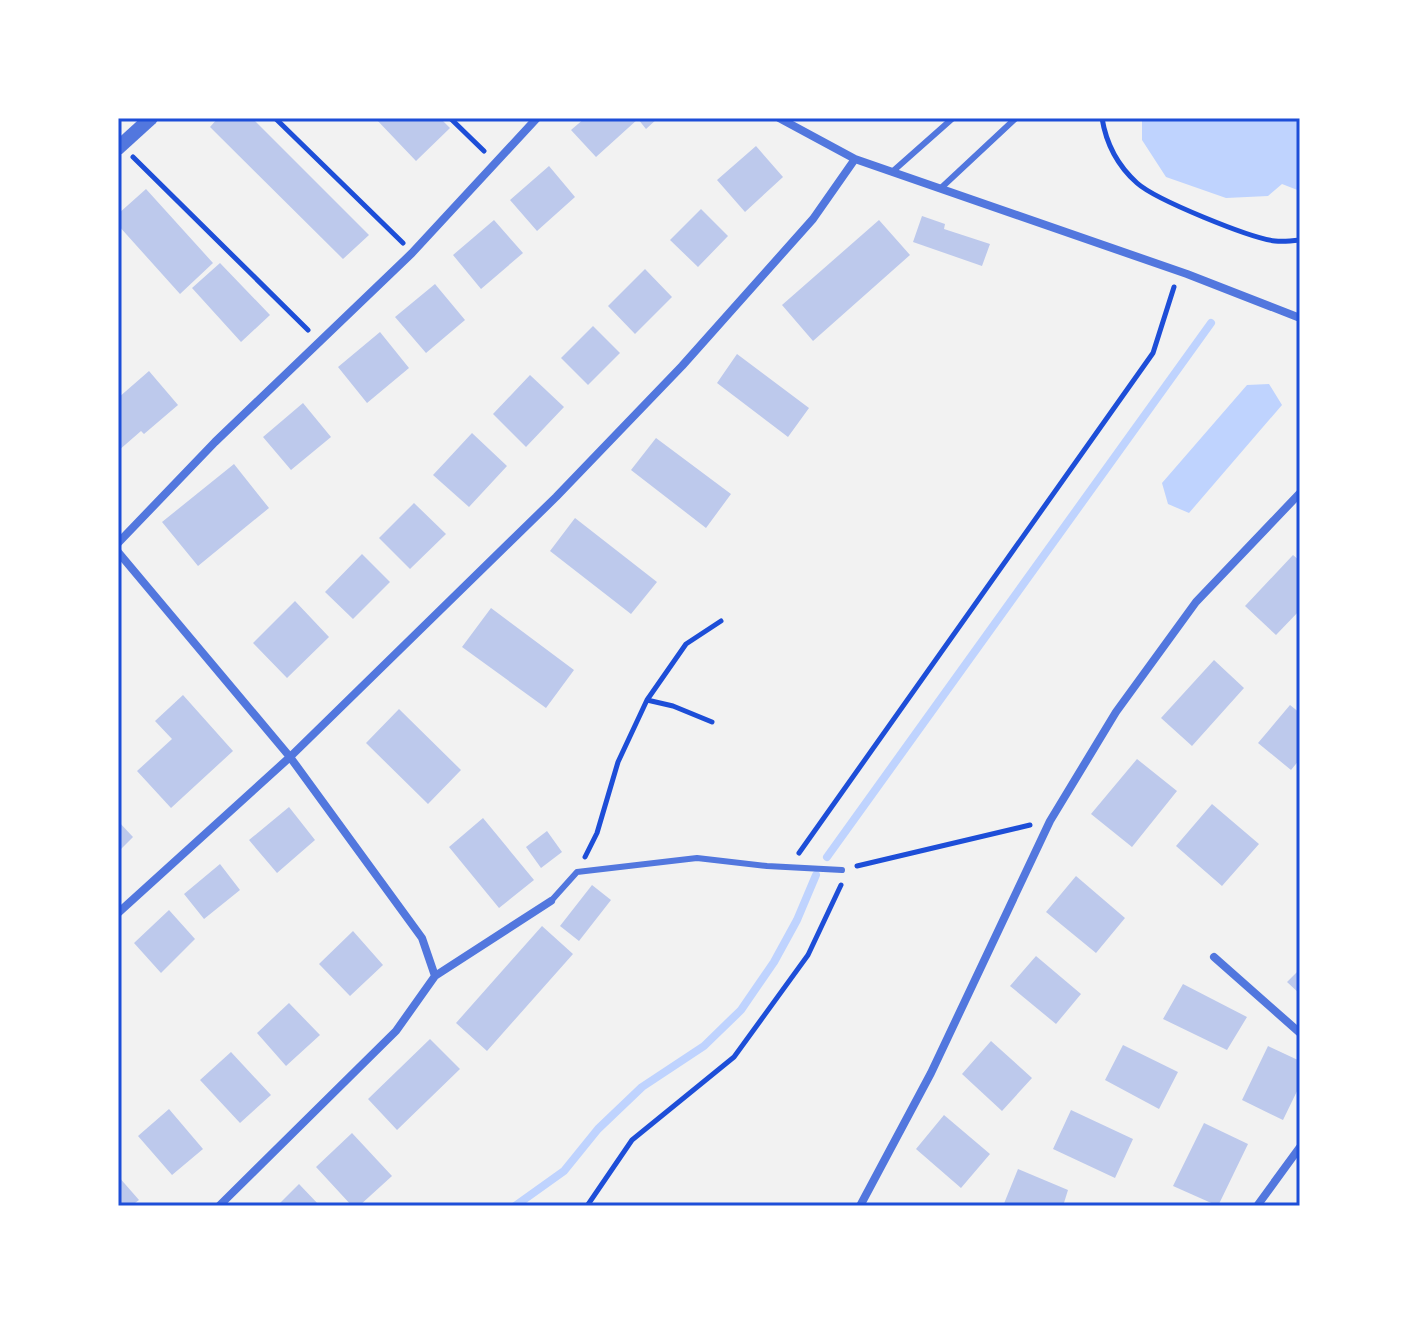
<svg xmlns="http://www.w3.org/2000/svg" width="1418" height="1324" viewBox="0 0 1418 1324" font-family="'Work Sans',sans-serif">
	<rect width="100%" height="100%" fill="#f2f2f2"/>
	<path fill="#bfd3fe" d="M1142 118H1300V191L1282 184 1268 196 1226 198 1166 177 1142 140Z
		M1269 384 1282 405 1189 513 1168 504 1162 483 1247 385Z"/>
	<g fill="none" stroke-linecap="round" stroke-linejoin="round">
		<path stroke="#bfd3fe" stroke-width="8" d="M827 857 1211 323
			M515 1206 564 1171 598 1129 642 1087 704 1046 741 1010 774 962 797 920 816 875"/>
	</g>
	<path fill="#bdc9ec" d="M218 118H252L369 235 343 259 210 127Z
		M375 118H440L450 128 416 161Z
		M585 118H658L646 129 638 119 596 157 571 130Z
		M756 146 783 177 745 212 717 180Z
		M549 166 575 197 537 231 510 200Z
		M146 189 213 263 180 294 118 225V214Z
		M701 209 728 236 698 267 670 240Z
		M922 216 945 224 944 229 990 244 982 266 913 242Z
		M494 220 523 253 481 289 453 255Z
		M879 220 910 255 813 341 782 305Z
		M220 263 270 315 241 342 192 288Z
		M645 269 672 297 635 334 608 306Z
		M435 284 465 320 426 353 395 317Z
		M593 326 620 353 588 385 561 358Z
		M380 332 409 368 367 403 338 367Z
		M737 354 809 408 788 437 717 383Z
		M149 371 178 405 144 434 141 431 118 451V398Z
		M530 375 564 407 526 447 493 414Z
		M303 403 331 437 291 470 263 437Z
		M472 433 507 466 469 507 433 475Z
		M656 438 731 494 706 528 631 470Z
		M234 464 269 508 198 566 162 522Z
		M414 503 446 534 410 569 379 538Z
		M575 518 657 582 631 614 550 551Z
		M362 554 390 582 353 619 325 592Z
		M1293 555 1300 561V610L1276 635 1245 606Z
		M295 601 329 637 287 678 253 643Z
		M491 608 574 670 546 708 462 647Z
		M1214 660 1244 688 1192 746 1161 718Z
		M183 695 233 751 171 808 137 771 172 739 155 721Z
		M1290 705 1300 713V759L1291 770 1258 743Z
		M399 709 461 770 428 804 366 743Z
		M1137 759 1177 791 1132 847 1091 814Z
		M1212 804 1259 844 1222 886 1176 846Z
		M289 807 315 840 277 873 249 840Z
		M483 818 534 880 499 908 449 847Z
		M118 821 133 837 118 852Z
		M547 831 562 852 541 868 526 847Z
		M220 864 240 890 204 919 184 894Z
		M1076 876 1125 918 1096 953 1046 912Z
		M592 885 611 900 579 941 560 926Z
		M169 910 195 939 161 973 134 943Z
		M542 926 573 954 487 1051 456 1023Z
		M353 931 383 965 350 996 319 964Z
		M1036 956 1081 994 1056 1024 1010 986Z
		M1300 969V994L1287 982Z
		M1183 984 1247 1017 1227 1050 1163 1019Z
		M289 1003 320 1035 286 1066 257 1033Z
		M430 1039 460 1069 397 1130 368 1099Z
		M991 1041 1032 1078 1002 1111 962 1074Z
		M1123 1045 1178 1072 1159 1109 1105 1080Z
		M1268 1046 1300 1061V1085L1283 1120 1242 1100Z
		M231 1052 271 1095 240 1123 200 1080Z
		M169 1109 203 1149 172 1175 138 1136Z
		M1071 1110 1133 1139 1115 1178 1053 1149Z
		M944 1115 990 1154 961 1188 916 1149Z
		M1204 1123 1248 1144 1218 1206 1173 1186Z
		M352 1133 392 1176 359 1206H352L316 1167Z
		M1018 1169 1068 1190 1063 1206H1003Z
		M118 1176 139 1200 131 1206H118Z
		M299 1184 320 1206H277Z"/>
	<g fill="none" stroke-linecap="round" stroke-linejoin="round">
		<path stroke="#1d4ed8" stroke-width="5" d="M275 118 403 243
			M450 118 484 151
			M1102 118C1106 143 1118 166 1137 183 1156 200 1250 238 1275 241 1283 242 1292 241 1300 240
			M133 157 308 330
			M647 700 673 706 712 722
			M799 853 1153 353 1174 287
			M585 857 597 833 618 762 647 700 686 644 721 621
			M857 866 1030 825
			M587 1206 632 1140 734 1057 808 955 841 885"/>
		<path stroke="#5277de" stroke-width="6" d="M892 172 953 118
			M941 188 1016 118
			M551 901 577 872 697 858 767 866 842 870"/>
		<path stroke="#5277de" stroke-width="8" d="M779 118 855 159 1187 274 1300 318
			M118 543 215 442 412 253 537 118
			M118 552 290 757 422 938 435 976
			M118 913 290 757 556 497 682 366 813 219 855 159
			M1214 957 1300 1033
			M219 1206 396 1031 435 976 551 901
			M860 1206 931 1073 1050 821 1116 712 1196 602 1300 493
			M1257 1206 1300 1147"/>
		<path stroke="#5277de" stroke-width="14" d="M118 148 151 118"/>
	</g>
	<rect width="1418" height="1324" fill="none" stroke="#ffffff" stroke-width="240"/>
	<rect x="120" y="120" width="1178" height="1084" fill="none" stroke="#1d4ed8" stroke-width="3"/>
</svg>
